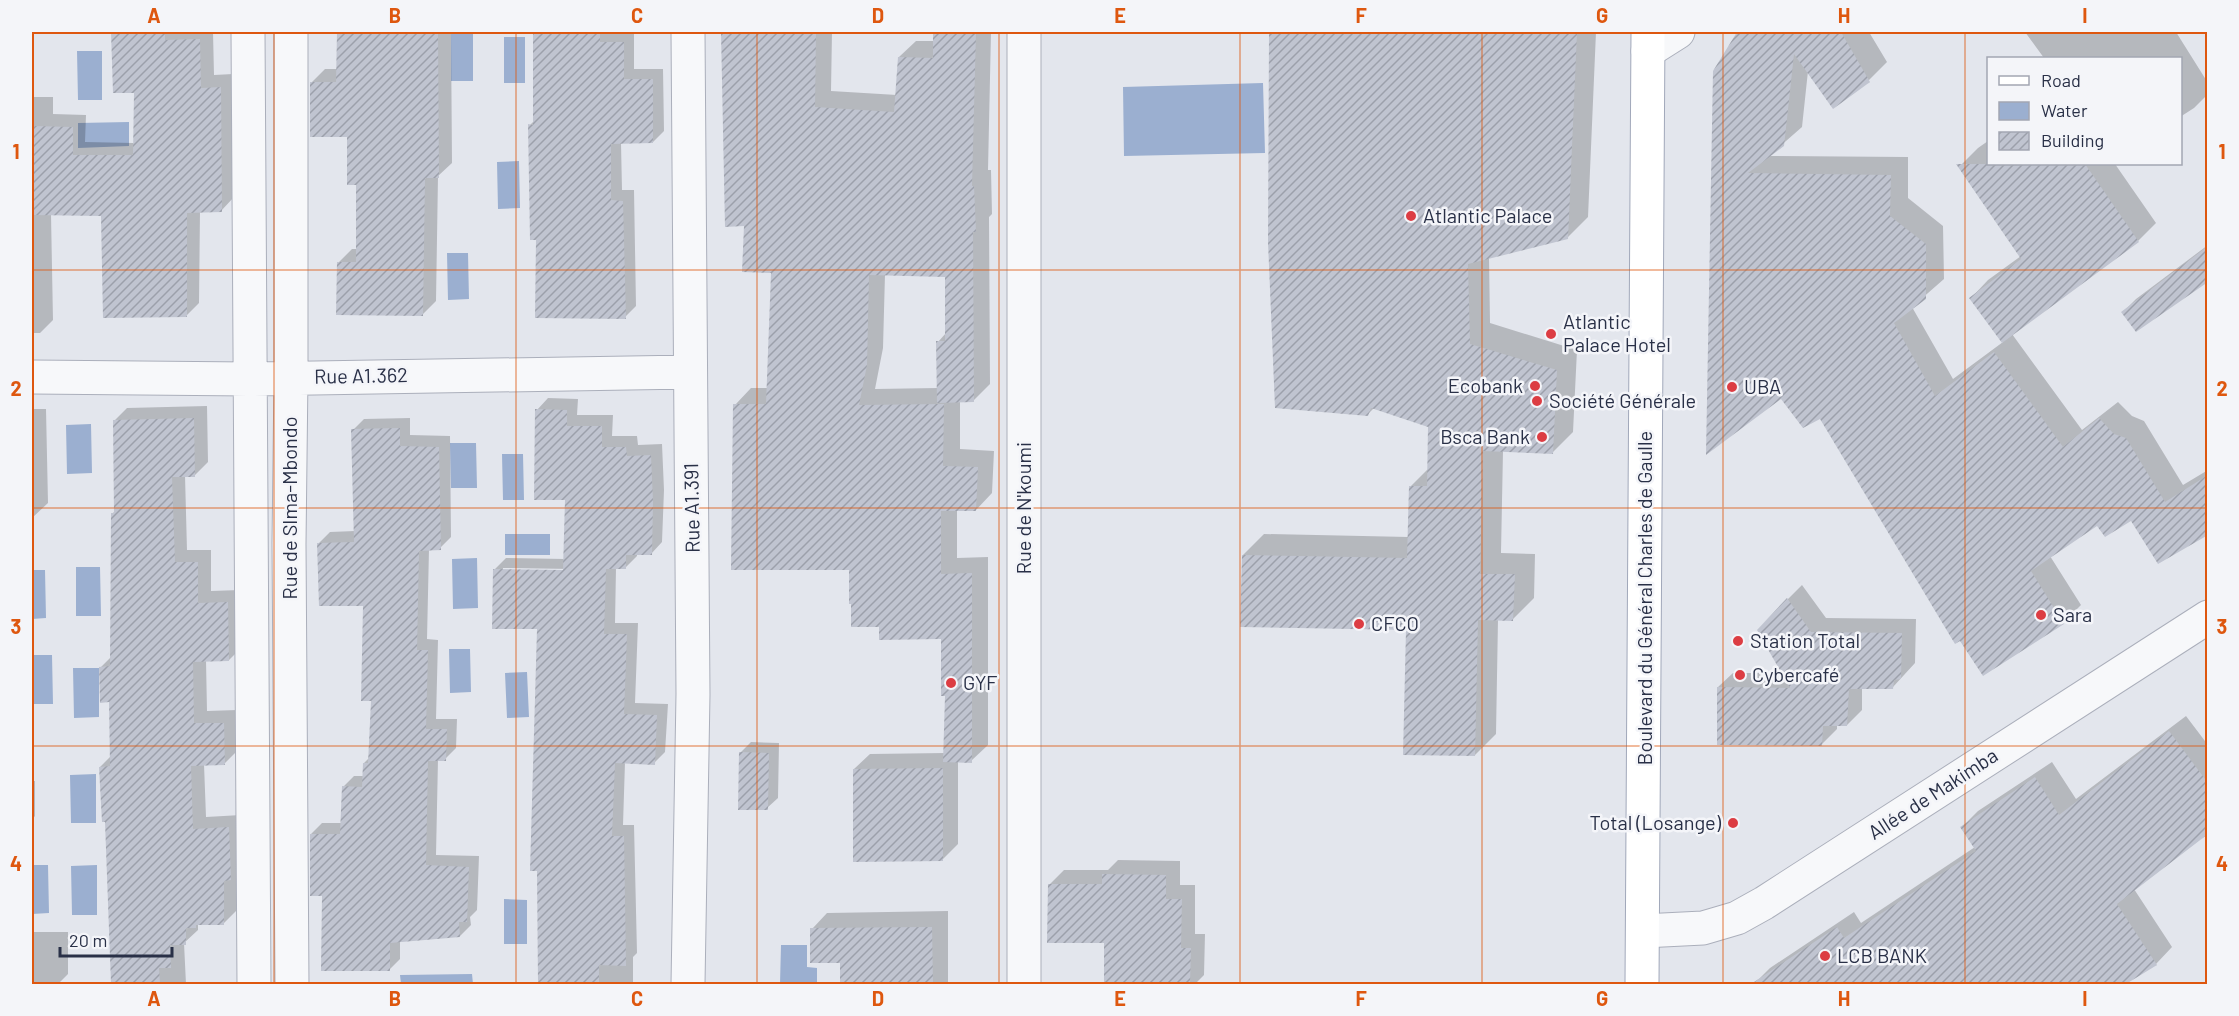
<svg xmlns="http://www.w3.org/2000/svg" width="2239" height="1016" viewBox="0 0 2239 1016" font-family="Barlow,sans-serif">
	<defs>
		<pattern id="building-hatch" width="6" height="6" patternUnits="userSpaceOnUse" patternTransform="scale(1.5)"><rect width="6" height="6" fill="#c0c4d0"/><path d="M-1 1l2-2M0 6l6-6M5 7l2-2" fill="none" stroke="#9ca0ab"/></pattern>
	</defs>
	<rect width="100%" height="100%" fill="#e3e6ed"/>
	<path fill="#9bafd0" d="M451 32H473V81H451Z
		M504 37H525V83H504Z
		M77 51H102V100H78Z
		M1263 83 1265 153 1124 156 1123 87Z
		M129 122V146L78 148V123Z
		M519 161 520 208 498 209 497 162Z
		M447 253H468L469 299 448 300Z
		M91 424 92 473 67 474 66 425Z
		M450 443H476L477 488H451Z
		M502 454H523L524 500H503Z
		M505 534H550V555H505Z
		M477 558 478 608 453 609 452 559Z
		M76 567H100L101 616H76Z
		M32 570H45L46 618 32 619Z
		M449 649H470L471 692 450 693Z
		M32 655H52L53 704H32Z
		M73 668H99V717L74 718Z
		M527 672 529 717 507 718 505 673Z
		M96 774V823H71L70 775Z
		M32 865H48L49 913 32 914Z
		M97 865V915H72L71 866Z
		M504 899 527 900V944H504Z
		M781 945H807V967L817 968V984H780Z
		M472 974 473 984H401L400 975Z"/>
	<path fill="#0003" fill-rule="evenodd" d="M112 32H213L214 75 233 74 234 197 221 211H200L199 303 186 316 103 215 51 214 53 320 40 333H32V97H53V114L86 115 85 142 134 143 135 91 115 92Z
		M339 32H451L452 163 438 176 436 301 423 314 338 263 352 249H357V183L348 136 311 83 325 69H338Z
		M535 32H634V69H663L664 131 653 142 621 143 622 190H634L636 306 625 317 537 239 530 125 535 120Z
		M723 32H832L831 91 897 95 899 57 916 41H935V32H991L988 170H991L992 214 989 217 990 384 973 401H960V449L994 451 992 493 976 510H957V558L988 557V745L971 761H958V844L942 860 854 769 870 754 945 753 946 694 943 637 881 625 851 569 735 405 751 388H768L772 271 745 225H726ZM885 274 946 275V333L938 342V388L875 389 883 348Z
		M1271 32H1596L1588 217 1567 238 1489 257 1490 323 1577 350 1573 432 1552 453 1503 451 1501 553 1535 554 1534 598 1513 619H1498L1496 734 1475 755 1408 629 1243 555 1264 534 1409 537 1410 487 1429 468V426L1374 408 1368 414 1269 242Z
		M1739 32H1869L1887 62 1869 80 1808 71 1802 127 1769 156 1908 157V198L1943 226 1944 279 1912 307 1953 379 2003 342 1971 298 1988 280 2021 256 1960 166 1978 148 1988 141V164H2115L2156 223 2138 241 2012 334 2082 430 2118 402 2132 416 2144 421 2183 485 2208 470V533L2131 519 2097 524 2050 556 2081 605 2063 623 1821 417 1715 72Z
		M2025 32H2176L2208 83V94L2194 108 2180 117V58H2044Z
		M2208 245V283L2206 281 2123 312 2136 299Z
		M548 398 578 399 577 415H613L612 436H637L638 445 662 444 664 490 662 542 651 554 637 553V556L625 568H616L615 623H638L635 703 668 704 665 752 654 763 625 762 623 825H634L637 953 633 957V984H539V628L494 570 506 558 565 559 566 499 537 410ZM503 568 571 569V572L503 571Z
		M207 406 208 462 195 475H185L187 550H211V591L240 590 242 647 229 660H206L207 711 237 710 238 750 225 763 204 764 206 817 241 815 243 866 236 873V911L224 923 198 924V930L184 943 186 984H112L106 820 100 767 111 756V700L101 667 111 657 112 514 116 510 114 421 127 408Z
		M32 409H46L48 503 32 518Z
		M410 418V435L450 436 451 537 440 548 429 549 427 639 438 640 436 719H457L456 748 445 759H438L436 855 479 856 477 910 470 917 471 925 460 936 400 940V959L389 970 324 894 311 834 322 823H342L343 787 354 776H364V763L370 757 373 700 365 604 319 543 330 532 355 531 353 430 364 419Z
		M1802 585 1826 618 1916 619 1915 663 1893 687H1862V710L1847 725H1837V729L1822 744 1718 687 1733 673H1784L1788 599Z
		M2186 716 2208 745V832L2134 889 2172 947 2156 964 2124 984H1754L1770 968 1854 912 1861 923 1975 847 1962 827 1978 811 2052 762 2076 799Z
		M751 742 779 743 778 798 767 808 740 753Z
		M32 781H35V816L32 820Z
		M1118 860 1180 861V885H1195V934H1205L1204 975 1195 984H1105L1106 942 1050 884 1064 870H1108Z
		M948 911V984H842L841 962 812 929 827 913Z
		M32 932H68V974L58 984H32Z"/>
	<path fill="url(#building-hatch)" d="M111 32H165V40L200 39 201 88 221 87 222 212 187 213V317L103 318 101 216 32 215V126L73 127V155H133L134 93H113Z
		M337 32H438L439 178H425L423 316 336 315 337 262H356V185H347V137H310V82H336Z
		M533 32H600V42H624V79H653V143L611 144V200L623 201 626 319 535 318 536 240H530L528 124 533 125Z
		M721 32H816L815 107 894 112 898 57 933 58V32H976L972 186H974L976 232H973L974 402 937 403 936 341H945V277L869 275 867 365 859 405 944 404 943 466 978 467 976 511H941V574L972 573V763L943 762 945 696H941V639L879 640V627H851V604H849V570H731L733 404H766L771 273 742 272 744 226 725 227Z
		M1269 32H1577L1568 239 1468 264 1470 344 1557 370 1553 454 1483 451 1480 574H1515L1513 621 1478 620 1475 756 1403 755 1406 630 1240 627 1242 555 1407 558 1409 486H1427L1428 427 1371 408 1368 416 1275 408 1268 242Z
		M1737 32H1841L1870 82 1833 109 1794 54 1784 146 1748 173 1891 175 1890 216 1926 244V299L1894 323 1935 396 1994 352 2063 447 2099 418 2114 434 2126 438 2165 502 2208 475V535L2158 564 2131 521 2105 537 2097 526 2031 571 2064 624 1983 676 1960 641 1955 644 1820 419 1803 428 1781 399 1706 455 1713 71Z
		M1956 164H2085L2139 242 2002 343 1969 298 2021 259Z
		M2208 246V282L2136 332 2121 312Z
		M535 409 567 410V426H602V447H626L627 456 651 455 653 502 652 555H626V569H606L604 634H627L624 714 657 715 655 765 615 763 612 836H624L626 966 599 965V984H538L537 871H530L537 629H492L493 569 563 570 565 500H534Z
		M194 418 195 477H172L175 562H198V603L228 602 229 661 193 662 194 723H224L225 765 191 766 193 829 229 827 231 880 224 881V925H196V928H186V945H170L171 968H159L160 984H111L105 822H102L99 767 110 766 109 702 100 703 99 667 110 666 111 513H114L113 420Z
		M400 428V446L439 447 441 550 419 551 417 650H428L426 729H447L446 761H428L426 865 469 867 467 922H459L460 937 390 943V971H321L322 896H310V834H340L342 786 362 787 363 763H368L371 701H361L363 606H319L317 543 354 542 351 429Z
		M1787 598 1811 632 1902 633 1901 679 1894 680 1893 689H1849L1847 726H1823L1822 746 1717 745V687L1790 688 1757 630Z
		M2169 731 2208 783V834L2117 904 2157 965 2126 984H1751L1837 927 1844 938 1976 851 1960 827 2035 777 2059 815Z
		M739 752 769 753 768 810H738Z
		M943 768V861L853 862V769Z
		M1102 874 1166 875V899H1182L1181 948H1191L1190 984H1104V943H1047L1048 884H1102Z
		M932 927 933 984H840V963H810V928Z"/>
	<g fill="none" stroke-linecap="round" stroke-linejoin="round">
		<g stroke="#abafbb" stroke-width="35">
			<path id="minor" d="M248 32 254 984
				M291 32V376L289 544 292 984
				M1024 32V984
				M1648 51 1678 32
				M32 377 249 379 690 372
				M1643 931 1703 928 1737 918 1764 903 2208 617
				M688 984 693 694 688 32"/>
		</g>
		<g stroke="#a1a8ba" stroke-width="35">
			<path id="primary" d="M1642 984 1648 32"/>
		</g>
		<use href="#minor" stroke="#f7f8fa" stroke-width="33"/>
		<use href="#primary" stroke="#fff" stroke-width="33"/>
	</g>
	<path fill="none" stroke="#de570f" stroke-width="1.5" stroke-opacity="0.55" d="M274 32V984M516 32V984M757 32V984M999 32V984M1240 32V984M1482 32V984M1723 32V984M1965 32V984M32 270H2208M32 508H2208M32 746H2208"/>
	<g fill="#dc3d43" stroke="#f4f5f9" stroke-width="2">
		<circle cx="1411" cy="216" r="6"/>
		<circle cx="1551" cy="334" r="6"/>
		<circle cx="1535" cy="386" r="6"/>
		<circle cx="1732" cy="387" r="6"/>
		<circle cx="1537" cy="401" r="6"/>
		<circle cx="1542" cy="437" r="6"/>
		<circle cx="2041" cy="615" r="6"/>
		<circle cx="1359" cy="624" r="6"/>
		<circle cx="1738" cy="641" r="6"/>
		<circle cx="1740" cy="675" r="6"/>
		<circle cx="951" cy="683" r="6"/>
		<circle cx="1733" cy="823" r="6"/>
		<circle cx="1825" cy="956" r="6"/>
	</g>
	<g text-anchor="middle" stroke-width="5" stroke-linejoin="round" paint-order="stroke">
		<g font-size="20" fill="#293047" stroke="#f4f5f9" text-anchor="start">
			<text x="1423" y="223">Atlantic Palace</text>
			<text x="1563" y="329">Atlantic<tspan x="1563" dy="23">Palace Hotel</tspan></text>
			<text x="1523" y="393" text-anchor="end">Ecobank</text>
			<text x="1744" y="394">UBA</text>
			<text x="1549" y="408">Société Générale</text>
			<text x="1530" y="444" text-anchor="end">Bsca Bank</text>
			<text x="2053" y="622">Sara</text>
			<text x="1371" y="631">CFCO</text>
			<text x="1750" y="648">Station Total</text>
			<text x="1752" y="682">Cybercafé</text>
			<text x="963" y="690">GYF</text>
			<text x="1721" y="830" text-anchor="end">Total (Losange)</text>
			<text x="1837" y="963">LCB BANK</text>
		</g>
		<g font-size="20" fill="#293047" stroke="#f4f5f9">
			<text transform="translate(361 376) rotate(-1)" y="7">Rue A1.362</text>
			<text transform="translate(290 508) rotate(-90)" y="7">Rue de SIma-Mbondo</text>
			<text transform="translate(692 508) rotate(-91)" y="7">Rue A1.391</text>
			<text transform="translate(1024 508) rotate(-90)" y="7">Rue de N'koumi</text>
			<text transform="translate(1645 598) rotate(-90)" y="7">Boulevard du Général Charles de Gaulle</text>
			<text transform="translate(1933 794) rotate(-33)" y="7">Allée de Makimba</text>
		</g>
	</g>
	<rect width="2239" height="1016" fill="none" stroke="#f4f5f9" stroke-width="66"/>
	<rect x="1987" y="57" width="195" height="108" fill="#f4f5f9" stroke="#a3a6b2" stroke-width="1.5"/>
	<rect x="1999" y="76" width="30" height="9" fill="#ffffff" stroke="#a3a6b2" stroke-width="1.5"/>
	<text x="2041" y="87" font-size="18" fill="#293047">Road</text>
	<rect x="1999" y="102" width="30" height="18" fill="#9bafd0" stroke="#a3a6b2" stroke-width="1.5"/>
	<text x="2041" y="117" font-size="18" fill="#293047">Water</text>
	<rect x="1999" y="132" width="30" height="18" fill="url(#building-hatch)" stroke="#a3a6b2" stroke-width="1.5"/>
	<text x="2041" y="147" font-size="18" fill="#293047">Building</text>
	<path d="M60 947v9h112v-9" fill="none" stroke="#293047" stroke-width="3"/>
	<text x="69" y="947" font-size="18" fill="#293047" stroke="#f4f5f9" stroke-width="4.5" paint-order="stroke">20 m</text>
	<rect x="33" y="33" width="2173" height="950" fill="none" stroke="#de570f" stroke-width="2"/>
	<g font-size="20" text-anchor="middle" font-weight="bold" fill="#de570f">
		<text x="154" y="23">A</text>
		<text x="395" y="23">B</text>
		<text x="637" y="23">C</text>
		<text x="878" y="23">D</text>
		<text x="1120" y="23">E</text>
		<text x="1361" y="23">F</text>
		<text x="1602" y="23">G</text>
		<text x="1844" y="23">H</text>
		<text x="2085" y="23">I</text>
		<text x="16" y="159">1</text>
		<text x="2222" y="159">1</text>
		<text x="16" y="396">2</text>
		<text x="2222" y="396">2</text>
		<text x="16" y="634">3</text>
		<text x="2222" y="634">3</text>
		<text x="16" y="871">4</text>
		<text x="2222" y="871">4</text>
		<text x="154" y="1006">A</text>
		<text x="395" y="1006">B</text>
		<text x="637" y="1006">C</text>
		<text x="878" y="1006">D</text>
		<text x="1120" y="1006">E</text>
		<text x="1361" y="1006">F</text>
		<text x="1602" y="1006">G</text>
		<text x="1844" y="1006">H</text>
		<text x="2085" y="1006">I</text>
	</g>
</svg>
